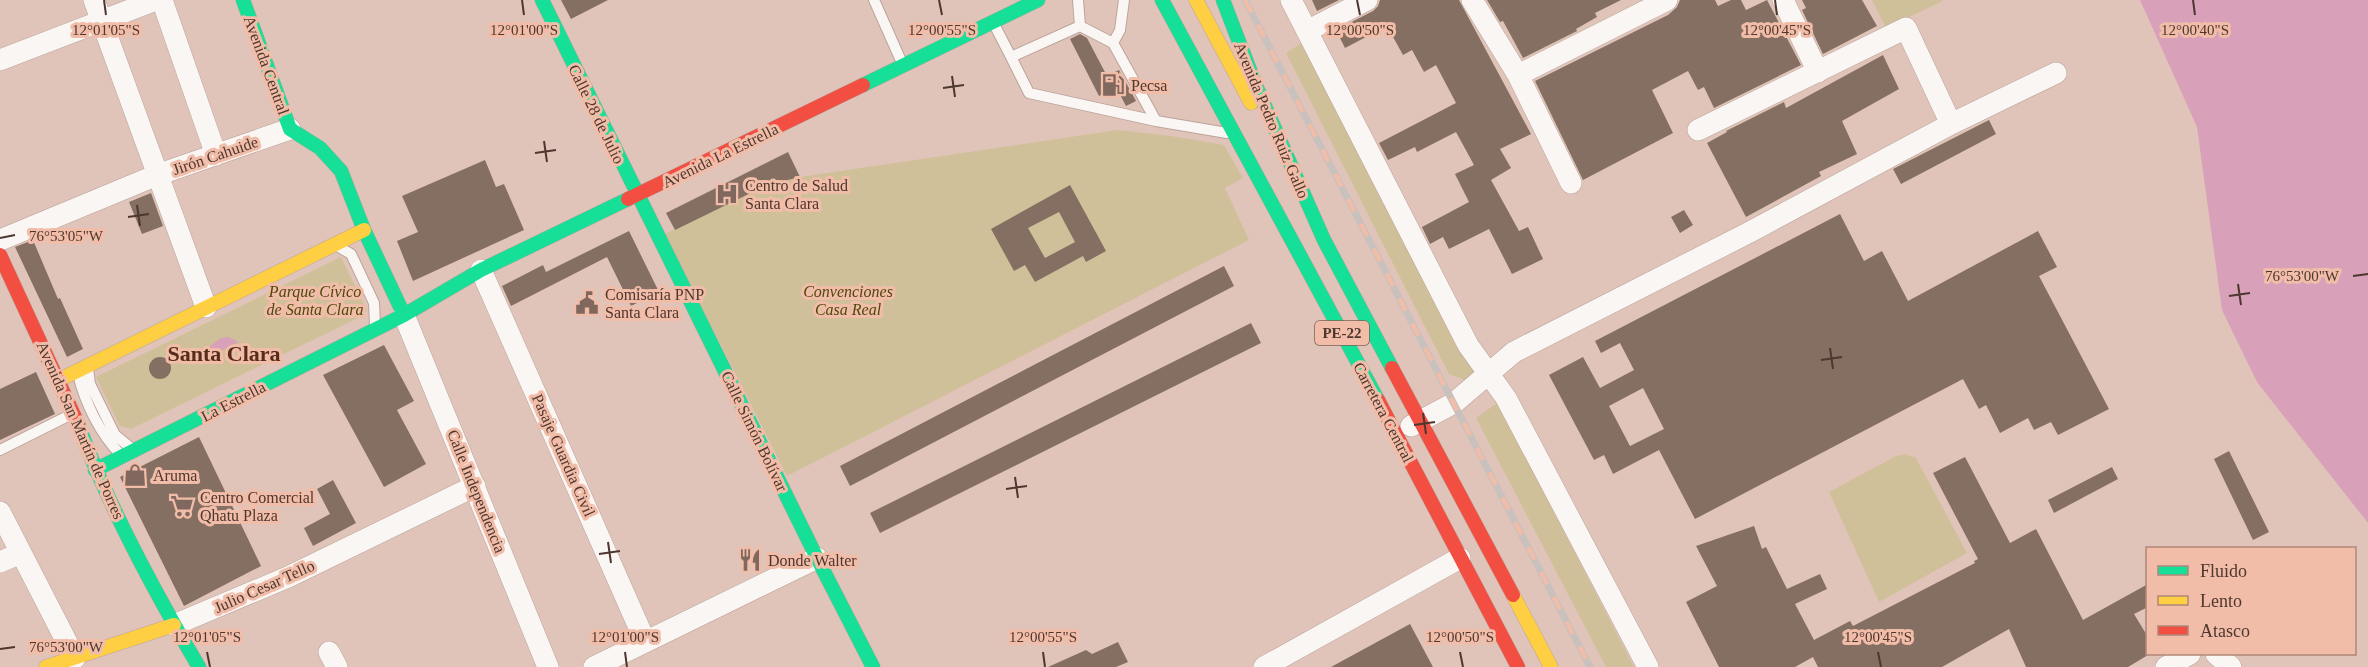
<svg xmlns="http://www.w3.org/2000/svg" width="2368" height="667" viewBox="0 0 2368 667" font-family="Georgia,serif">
	<rect width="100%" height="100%" fill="#e1c4b9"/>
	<path fill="#d0c099" d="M1872 0H1942L1943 1 1886 28Z
		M1303 42 1479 373 1473 383 1449 374 1286 53Z
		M1118 130 1171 136 1224 145 1243 178 1225 188 1249 240 787 476 665 234 767 185 800 177Z
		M341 257 367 310 362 316 131 429 120 426 96 377Z
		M1497 403 1634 667H1606L1476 418Z
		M1905 454 1916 458 1967 553 1879 602 1829 492 1896 456Z"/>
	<path fill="#d8a0b9" d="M2140 0H2368V523L2257 382 2222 310 2197 127Z
		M228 337 239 342 207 358 210 346 221 338Z"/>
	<path fill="#846f62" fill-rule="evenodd" d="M561 0H608L571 19Z
		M1312 0H1339L1317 11Z
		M1380 0H1459L1531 134 1500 149 1511 168 1491 180 1519 231 1528 227 1543 259 1512 274 1489 229 1449 249 1443 237 1430 244 1422 227 1469 202 1455 174 1474 165 1456 132 1417 152 1415 147 1388 160 1379 143 1456 103 1436 65 1424 72 1412 50 1403 55 1387 26 1345 48 1336 30 1373 11 1378 6Z
		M1487 0H1621L1595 13 1597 17 1576 29 1577 31 1523 58 1503 21 1500 22Z
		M1680 0H1715L1718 6 1731 0H1741L1746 10 1767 0 1801 65 1714 108 1704 87 1698 90 1688 71 1652 90 1673 133 1583 180 1535 81 1668 15 1677 7Z
		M1802 0H1862L1877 26 1823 54 1802 10 1806 8Z
		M1080 34 1087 38 1107 76 1119 70 1136 101 1126 106 1116 87 1099 96 1070 39Z
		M1883 55 1899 89 1842 121 1857 154 1819 172 1821 176 1746 217 1707 143 1727 132 1726 131 1784 102 1786 108Z
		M1989 120 1996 134 1901 184 1893 169Z
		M788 152 800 177 767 185 675 230 666 213Z
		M485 160 496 187 504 184 524 230 413 281 397 241 418 232 402 196Z
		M1070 185 1106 251 1086 262 1083 256 1035 282 1025 265 1014 271 991 229ZM1059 212 1075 242 1045 258 1028 228Z
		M151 193 163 226 142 234 129 202Z
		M1684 210 1693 225 1680 233 1671 217Z
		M1840 214 1864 261 1882 251 1908 301 2038 231 2057 267 2039 276 2109 409 2058 435 2051 422 2034 430 2028 418 2000 433 1986 405 1979 409 1963 379 1695 519 1659 450 1613 474 1604 455 1594 460 1549 375 1583 357 1600 388 1634 370 1620 343 1601 353 1595 341ZM1643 388 1664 429 1630 446 1609 406Z
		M629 231 659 292 631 306 607 257 511 306 502 286 543 265 546 272Z
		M33 240 58 299 60 298 83 349 67 357 15 247Z
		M1224 266 1234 286 850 486 840 466Z
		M1251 323 1261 343 880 533 870 513Z
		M384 345 414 401 397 410 426 464 384 487 323 375Z
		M149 368a11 11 0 1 1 22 0a11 11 0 1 1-22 0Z
		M36 372 55 414 0 440V389Z
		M199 437 261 566 184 606 120 477Z
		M2229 451 2269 532 2253 540 2214 459Z
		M1965 457 2010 543 2036 529 2083 620 2148 584V607L2134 614 2148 637V655L2128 667H2026L2009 629 1942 667H1818L1813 657 1795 667H1719L1686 602 1717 586 1696 546 1754 526 1762 549 1766 547 1787 589 1820 574 1827 589 1795 604 1814 640 1850 621 1853 626 1975 563 1974 561 1978 559 1933 473Z
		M2112 467 2118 479 2054 513 2048 500Z
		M333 480 356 523 313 546 304 528 330 514 317 489Z
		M1410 624 1433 667H1331Z
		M1118 642 1128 662 1116 667H1048L1086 650 1092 654Z"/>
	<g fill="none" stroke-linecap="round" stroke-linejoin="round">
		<g stroke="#bba49b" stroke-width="12">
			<path id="lane" d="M874 0 902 63
				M1078 0 1080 26
				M994 24 1011 57 1080 26
				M1080 26 1113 43 1156 121 1227 133
				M1113 43 1120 30 1124 0
				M1011 57 1029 93 1156 121
				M337 246 351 254 374 303 375 326
				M88 369 90 384 115 435 131 448
				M78 374C85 403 100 434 121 455
				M0 450 72 414"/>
		</g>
		<g stroke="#bba49b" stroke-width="22">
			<path id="street" d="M94 0 206 307
				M162 0 216 155
				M1291 0 1468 345 1506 398 1648 667
				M1472 0 1518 75 1571 183
				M1783 0 1818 72
				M1307 31 1367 0
				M0 60 156 0
				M1518 75 1667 0
				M1698 130 1906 28 1951 124
				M0 240 157 175 290 129
				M481 270 645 641
				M404 315 548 667
				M1411 426 1454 403 1514 352 1748 233 1951 124 2056 73
				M0 512 75 658
				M0 562 21 553
				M174 625 288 577 475 486
				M329 652 337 667
				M2216 654 2231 667
				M594 667 817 558
				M1264 667 1460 558
				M2166 667 2190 654"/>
		</g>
		<g stroke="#bba49b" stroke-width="15">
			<path id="fast" d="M243 0 290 129 320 148 341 171 364 230 404 315
				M542 0 817 558 873 667
				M1162 0 1378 400
				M1223 0 1256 86 1324 240 1392 368
				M863 85 1038 0
				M78 424C109 508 154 591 199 667
				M95 470 404 315 481 270 628 199"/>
		</g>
		<g stroke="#bba49b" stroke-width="15">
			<path id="slow" d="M1196 0 1251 103
				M59 380 364 230
				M1513 595 1551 667
				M46 667 174 625"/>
		</g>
		<g stroke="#bba49b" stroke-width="15">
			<path id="jam" d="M628 199 863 85
				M0 255 78 424
				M1392 368 1513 595
				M1378 400 1518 667"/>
		</g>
		<use href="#lane" stroke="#faf6f4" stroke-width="10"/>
		<use href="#street" stroke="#faf6f4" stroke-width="21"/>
		<use href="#fast" stroke="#16e098" stroke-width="14"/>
		<use href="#slow" stroke="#ffcf43" stroke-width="14"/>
		<use href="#jam" stroke="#f24e42" stroke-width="14"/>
		<g stroke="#c8c1be" stroke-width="7">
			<path id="rail" d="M1245 0 1590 667"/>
		</g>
		<use href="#rail" stroke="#f2bda8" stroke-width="4.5" stroke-dasharray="14" stroke-linecap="butt"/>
	</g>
	<path fill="none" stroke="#4d372f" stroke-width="2" d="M104 0 106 15M522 0 524 15M939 0 942 15M1357 0 1360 15M1775 0 1777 15M2193 0 2195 15M952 76 955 97M943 88 964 85M544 141 547 162M535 153 556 150M137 205 140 226M128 217 149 214M0 238 15 235M2353 276 2368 274M2238 284 2241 305M2229 296 2250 293M1830 348 1833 369M1821 360 1842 357M1423 413 1426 434M1414 425 1435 422M1015 477 1018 498M1006 489 1027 486M608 542 611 563M599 554 620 551M0 649 15 647M207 652 210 667M625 652 627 667M1043 652 1045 667M1460 652 1463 667M1878 652 1881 667"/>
	<defs>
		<g id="fuel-bare" transform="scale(1.8)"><path d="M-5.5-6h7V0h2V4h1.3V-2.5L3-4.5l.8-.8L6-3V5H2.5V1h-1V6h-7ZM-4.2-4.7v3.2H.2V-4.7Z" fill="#81685f" stroke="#f2bda8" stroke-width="2.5" paint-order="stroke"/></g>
		<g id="hospital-bare" transform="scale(1.8)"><path d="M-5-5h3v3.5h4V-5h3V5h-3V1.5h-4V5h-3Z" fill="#81685f" stroke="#f2bda8" stroke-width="2.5" paint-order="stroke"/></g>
		<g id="civic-bare" transform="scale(1.8)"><path d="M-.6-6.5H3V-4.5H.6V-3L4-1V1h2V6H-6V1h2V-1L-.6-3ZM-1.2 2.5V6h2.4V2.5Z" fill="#81685f" stroke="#f2bda8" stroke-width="2.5" paint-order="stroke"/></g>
		<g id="shop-bare" transform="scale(1.8)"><path d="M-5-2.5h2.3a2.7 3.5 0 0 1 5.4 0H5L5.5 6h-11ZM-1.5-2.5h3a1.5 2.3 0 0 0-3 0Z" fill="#81685f" stroke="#f2bda8" stroke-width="2.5" paint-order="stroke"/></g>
		<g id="supermarket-bare" transform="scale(1.8)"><path d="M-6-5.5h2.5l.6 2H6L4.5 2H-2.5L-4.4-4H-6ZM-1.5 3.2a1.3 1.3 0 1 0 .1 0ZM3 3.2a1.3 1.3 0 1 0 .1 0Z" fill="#81685f" stroke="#f2bda8" stroke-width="2.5" paint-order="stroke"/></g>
		<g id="restaurant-bare" transform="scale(1.8)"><path d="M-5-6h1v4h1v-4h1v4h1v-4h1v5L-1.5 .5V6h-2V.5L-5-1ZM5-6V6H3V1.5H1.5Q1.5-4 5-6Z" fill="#81685f" stroke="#f2bda8" stroke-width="2.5" paint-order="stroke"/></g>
	</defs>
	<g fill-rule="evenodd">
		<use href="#fuel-bare" x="1113" y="85"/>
		<use href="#hospital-bare" x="727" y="194"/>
		<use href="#civic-bare" x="587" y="303"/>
		<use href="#shop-bare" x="135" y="475"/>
		<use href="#supermarket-bare" x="182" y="506"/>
		<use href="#restaurant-bare" x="750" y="560"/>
	</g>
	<g text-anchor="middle" stroke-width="6" stroke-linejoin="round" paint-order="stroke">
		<rect fill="#f2bda8" stroke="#7e5f53" stroke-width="1.5" x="1315" y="321" width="54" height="24" rx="4.5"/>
		<g font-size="15" font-weight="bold" fill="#4d372f">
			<text x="1342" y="338">PE-22</text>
		</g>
		<g font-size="16" fill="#4d372f" stroke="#f2bda8">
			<text transform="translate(267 65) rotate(70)" y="6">Avenida Central</text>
			<text transform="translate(597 114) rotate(64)" y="6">Calle 28 de Julio</text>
			<text transform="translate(1272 120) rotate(67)" y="6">Avenida Pedro Ruiz Gallo</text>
			<text transform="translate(215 155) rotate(-19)" y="6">Jirón Cahuide</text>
			<text transform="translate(720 155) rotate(-26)" y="6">Avenida La Estrella</text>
			<text transform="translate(233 401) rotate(-27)" y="6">La Estrella</text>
			<text transform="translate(1384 412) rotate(62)" y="6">Carretera Central</text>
			<text transform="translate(81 430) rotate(66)" y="6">Avenida San Martín de Porres</text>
			<text transform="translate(755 431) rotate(64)" y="6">Calle Simón Bolívar</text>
			<text transform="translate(564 455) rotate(66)" y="6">Pasaje Guardia Civil</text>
			<text transform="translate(477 491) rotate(68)" y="6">Calle Independencia</text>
			<text transform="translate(264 586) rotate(-24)" y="6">Julio Cesar Tello</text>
		</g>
		<g font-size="16" fill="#4d372f" stroke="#f2bda8" text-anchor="start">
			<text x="1131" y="91">Pecsa</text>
			<text x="745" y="191">Centro de Salud<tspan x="745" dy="18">Santa Clara</tspan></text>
			<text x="605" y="300">Comisaría PNP<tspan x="605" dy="18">Santa Clara</tspan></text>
			<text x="153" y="481">Aruma</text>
			<text x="200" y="503">Centro Comercial<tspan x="200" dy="18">Qhatu Plaza</tspan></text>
			<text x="768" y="566">Donde Walter</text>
		</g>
		<g font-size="16" font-style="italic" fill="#4e480d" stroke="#f2bda8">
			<text x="315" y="297">Parque Cívico<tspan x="315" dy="18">de Santa Clara</tspan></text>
			<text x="848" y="297">Convenciones<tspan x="848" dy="18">Casa Real</tspan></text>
		</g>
		<g font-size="22" font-weight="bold" fill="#562d1b" stroke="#f2bda8">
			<text x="224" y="361">Santa Clara</text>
		</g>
	</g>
	<g font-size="15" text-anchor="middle" fill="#4d372f" stroke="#f2bda8" stroke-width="6" stroke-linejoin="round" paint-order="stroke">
		<text x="106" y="35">12°01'05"S</text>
		<text x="524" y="35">12°01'00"S</text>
		<text x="942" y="35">12°00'55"S</text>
		<text x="1360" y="35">12°00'50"S</text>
		<text x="2195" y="35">12°00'40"S</text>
		<text x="1777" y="35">12°00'45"S</text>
		<text x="66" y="241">76°53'05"W</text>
		<text x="2302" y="281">76°53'00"W</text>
		<text x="207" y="642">12°01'05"S</text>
		<text x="625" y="642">12°01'00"S</text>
		<text x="1043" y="642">12°00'55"S</text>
		<text x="1460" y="642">12°00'50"S</text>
		<text x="1878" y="642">12°00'45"S</text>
		<text x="66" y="652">76°53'00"W</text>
	</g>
	<rect x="2146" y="547" width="210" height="108" fill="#f2bda8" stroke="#b08778" stroke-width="1.5"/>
	<rect x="2158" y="566" width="30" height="9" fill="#16e098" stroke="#b08778" stroke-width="1.5"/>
	<text x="2200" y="577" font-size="18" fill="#4d372f">Fluido</text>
	<rect x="2158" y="596" width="30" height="9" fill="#ffcf43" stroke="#b08778" stroke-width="1.5"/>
	<text x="2200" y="607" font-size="18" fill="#4d372f">Lento</text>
	<rect x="2158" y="626" width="30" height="9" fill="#f24e42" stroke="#b08778" stroke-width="1.5"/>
	<text x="2200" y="637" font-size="18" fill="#4d372f">Atasco</text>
</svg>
